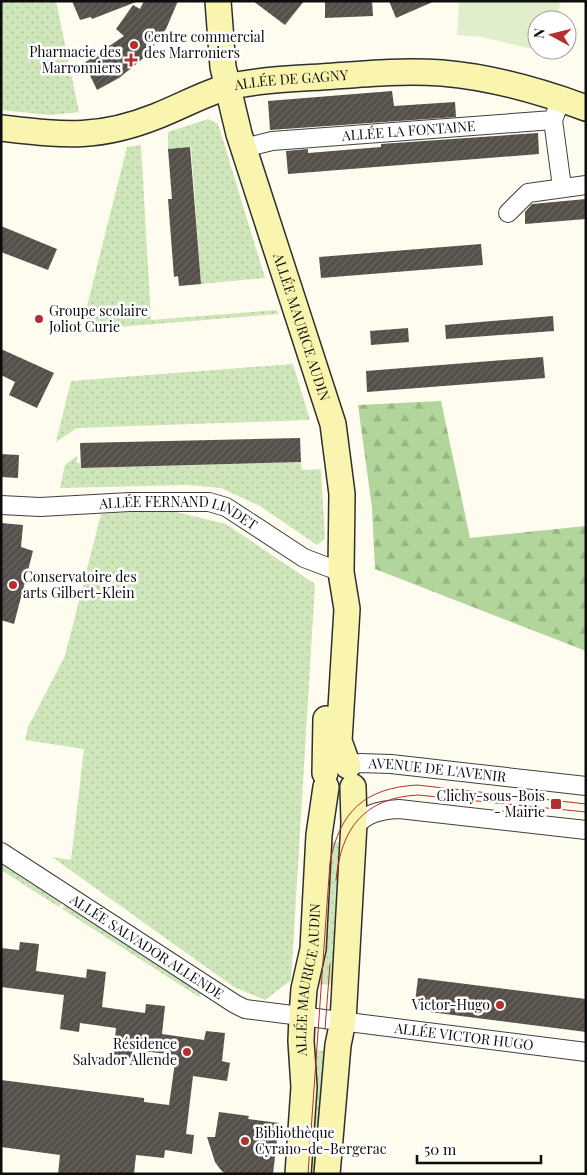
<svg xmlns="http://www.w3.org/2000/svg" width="587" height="1175" viewBox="0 0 587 1175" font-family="'Playfair Display',serif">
	<defs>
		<pattern id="grass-dots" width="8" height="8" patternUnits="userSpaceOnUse" patternTransform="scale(1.25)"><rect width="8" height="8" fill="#cee6ba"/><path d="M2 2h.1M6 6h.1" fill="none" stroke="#b0c49f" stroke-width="1.8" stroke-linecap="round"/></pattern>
		<pattern id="forest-firs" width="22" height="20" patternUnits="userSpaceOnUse" patternTransform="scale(1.25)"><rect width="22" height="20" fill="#b2d59b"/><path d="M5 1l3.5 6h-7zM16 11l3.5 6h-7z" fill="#98b684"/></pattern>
		<pattern id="building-hatch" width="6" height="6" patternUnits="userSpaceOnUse" patternTransform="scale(1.25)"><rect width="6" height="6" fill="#554f4a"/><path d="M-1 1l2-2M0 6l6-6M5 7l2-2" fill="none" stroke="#686460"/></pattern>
	</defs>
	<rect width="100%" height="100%" fill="#fefcee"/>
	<path fill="url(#grass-dots)" d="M10 1H56L79 112 50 115 1 110V2Z
		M208 119 218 124 265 278 201 284 191 147 168 149V132Z
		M141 145 151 320 277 310 278 314 81 330 127 147Z
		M293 364 310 420 77 428 56 442 71 381Z
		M77 456V463H80L81 468 301 462 302 470 321 469 325 539 317 545 260 506 221 488 187 485 60 488 65 465Z
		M168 510 226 524 315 584 291 980 265 1000 234 987 52 857 71 860 84 749 25 740 28 727 65 656 101 514Z
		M325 841 346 843 337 985 312 984Z
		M1 864 62 903 59 907 1 870Z
		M65 905 201 993 199 997 62 909Z
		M308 1050 332 1051 320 1174H303Z"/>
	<path fill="url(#forest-firs)" d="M441 401 470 538 586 526V651L375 569 372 508 358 405Z"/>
	<path fill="#e0eecb" d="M459 1H560L558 20H537V50H554V54L482 37 457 35Z"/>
	<path fill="url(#building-hatch)" d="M72 1H136V2L92 19 91 17 80 20Z
		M144 1H178L166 29 146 56 119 78 97 90 84 63 124 36 116 29 133 5 140 9Z
		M253 1H304L285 25Z
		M325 1H372L373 16 325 18Z
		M389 1H435L396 18Z
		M392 91 394 106 455 102 456 117 270 130 268 101Z
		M538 133 539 154 288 174 286 151 308 149V153L381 147V144Z
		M190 147 201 284 179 286 178 276 174 277 168 199H172L168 149Z
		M586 199V219L525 224V212L532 204Z
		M1 226 57 249 48 270 1 252Z
		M481 244 483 265 321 278 319 257Z
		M553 316 554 331 446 339 445 325Z
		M408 328 409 342 371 345 370 331Z
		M1 349 54 373 37 408 9 395 15 382 1 375Z
		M543 357 545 378 367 392 366 371Z
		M300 438 301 462 81 468 80 443Z
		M1 454 19 455 18 478 1 477Z
		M1 523 23 525 21 547 33 551 14 624 1 620Z
		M20 942 39 944 36 971 86 978 87 969 106 972 102 1007 145 1013 146 1004 165 1006 162 1034 204 1040 206 1031 225 1033 222 1061 230 1063 227 1081 193 1076 186 1134 194 1135 192 1154 165 1150 164 1158 136 1155 134 1174H58L60 1155 1 1147V1080L144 1098V1102L169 1105 176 1055 133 1050 131 1058 113 1056 116 1028 80 1023 79 1032 60 1029 64 995 1 987V948L19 950Z
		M418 978 586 999V1032L414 1010Z
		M219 1112 249 1116 248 1119 279 1123 273 1174H225L220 1169 215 1162 207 1137H215Z"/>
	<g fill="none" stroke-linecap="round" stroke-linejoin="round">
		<g stroke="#404040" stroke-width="20">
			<g id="street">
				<path d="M553 120 562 187"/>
				<path id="s1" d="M244 148 272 141 553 120 561 99"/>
				<path d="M508 213 528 193 586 185"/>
				<path id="s2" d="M1 505 40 507 130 502H209L226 507 304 558 341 572"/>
				<path id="s3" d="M348 766 360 763 391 764 586 786"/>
				<path d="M354 829C364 813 381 810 399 809L586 830"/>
				<path id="s4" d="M1 852 235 1004 245 1009 586 1052"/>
			</g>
		</g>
		<g stroke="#2f2f2f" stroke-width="28">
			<g id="secondary">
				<path id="s5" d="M218 1 223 67 239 134 333 424 342 494 341 572 347 609 339 741 348 766"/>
				<path id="s6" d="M1 128C63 135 97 140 157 116 180 107 203 94 227 87 258 80 290 79 321 77 362 74 402 70 442 73 491 77 540 91 586 108"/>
				<path d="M325 773 326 719"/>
				<path id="s7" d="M298 1174 304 1087 301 1041 302 1016 304 989 313 949 319 835 326 787"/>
				<path d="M327 1174 338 1045 343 1021 354 823 353 787"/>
			</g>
		</g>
		<use href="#street" stroke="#fff" stroke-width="18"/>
		<use href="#secondary" stroke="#f9f5ae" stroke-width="25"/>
		<path stroke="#b3302f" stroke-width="1" d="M336 880C341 828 364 798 418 795L586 812
			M325 1029 330 964
			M308 1174 330 862C340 811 365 788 417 785L586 804"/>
	</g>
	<g fill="#b3302f" stroke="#fff" stroke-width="2">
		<circle cx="134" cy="45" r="5"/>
		<path d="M128.5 52.5h5v5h5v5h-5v5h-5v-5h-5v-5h5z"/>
		<circle cx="39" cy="319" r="5"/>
		<circle cx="13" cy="585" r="5"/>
		<rect x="550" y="798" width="12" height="12" rx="2.5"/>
		<circle cx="500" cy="1005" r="5"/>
		<circle cx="187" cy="1052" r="5"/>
		<circle cx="245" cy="1141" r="5"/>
	</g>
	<g text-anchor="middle" stroke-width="5" stroke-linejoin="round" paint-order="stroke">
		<g font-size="14" fill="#0d0d0d" stroke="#fff" text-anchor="start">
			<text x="144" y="42">Centre commercial<tspan x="144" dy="16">des Marroniers</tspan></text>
			<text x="121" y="57" text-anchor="end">Pharmacie des<tspan x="121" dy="16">Marronniers</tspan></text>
			<text x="49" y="316">Groupe scolaire<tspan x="49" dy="16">Joliot Curie</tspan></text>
			<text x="23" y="582">Conservatoire des<tspan x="23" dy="16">arts Gilbert-Klein</tspan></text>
			<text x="545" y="801" text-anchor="end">Clichy-sous-Bois<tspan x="545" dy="16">- Mairie</tspan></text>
			<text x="490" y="1010" text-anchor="end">Victor-Hugo</text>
			<text x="177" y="1049" text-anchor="end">Résidence<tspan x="177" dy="16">Salvador Allende</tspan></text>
			<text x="255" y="1138">Bibliothèque<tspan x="255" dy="16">Cyrano-de-Bergerac</tspan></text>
		</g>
		<g font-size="14" fill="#0d0d0d" stroke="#fff">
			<text dy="5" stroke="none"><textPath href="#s6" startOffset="299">ALLÉE DE GAGNY</textPath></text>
			<text dy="5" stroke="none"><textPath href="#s1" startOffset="166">ALLÉE LA FONTAINE</textPath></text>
			<text dy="5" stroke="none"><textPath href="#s5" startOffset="338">ALLÉE MAURICE AUDIN</textPath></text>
			<text dy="5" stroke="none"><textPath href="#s2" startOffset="180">ALLÉE FERNAND LINDET</textPath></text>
			<text dy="5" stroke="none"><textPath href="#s3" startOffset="90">AVENUE DE L'AVENIR</textPath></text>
			<text dy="5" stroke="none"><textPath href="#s4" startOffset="174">ALLÉE SALVADOR ALLENDE</textPath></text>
			<text dy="5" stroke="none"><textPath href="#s7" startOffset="195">ALLÉE MAURICE AUDIN</textPath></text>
			<text dy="5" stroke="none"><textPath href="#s4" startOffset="511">ALLÉE VICTOR HUGO</textPath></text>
		</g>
	</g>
	<rect width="587" height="1175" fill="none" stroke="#0d0d0d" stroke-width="5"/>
	<g transform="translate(552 35) rotate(277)"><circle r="24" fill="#ffffff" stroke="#9e9e9e"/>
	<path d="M0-4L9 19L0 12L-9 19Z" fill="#b3302f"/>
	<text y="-8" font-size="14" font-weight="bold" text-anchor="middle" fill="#0d0d0d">N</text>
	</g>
	<path d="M417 1155v8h124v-8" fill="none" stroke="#0d0d0d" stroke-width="2.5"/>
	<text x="424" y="1155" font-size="15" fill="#0d0d0d" stroke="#ffffff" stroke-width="4" paint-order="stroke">50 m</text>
</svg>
